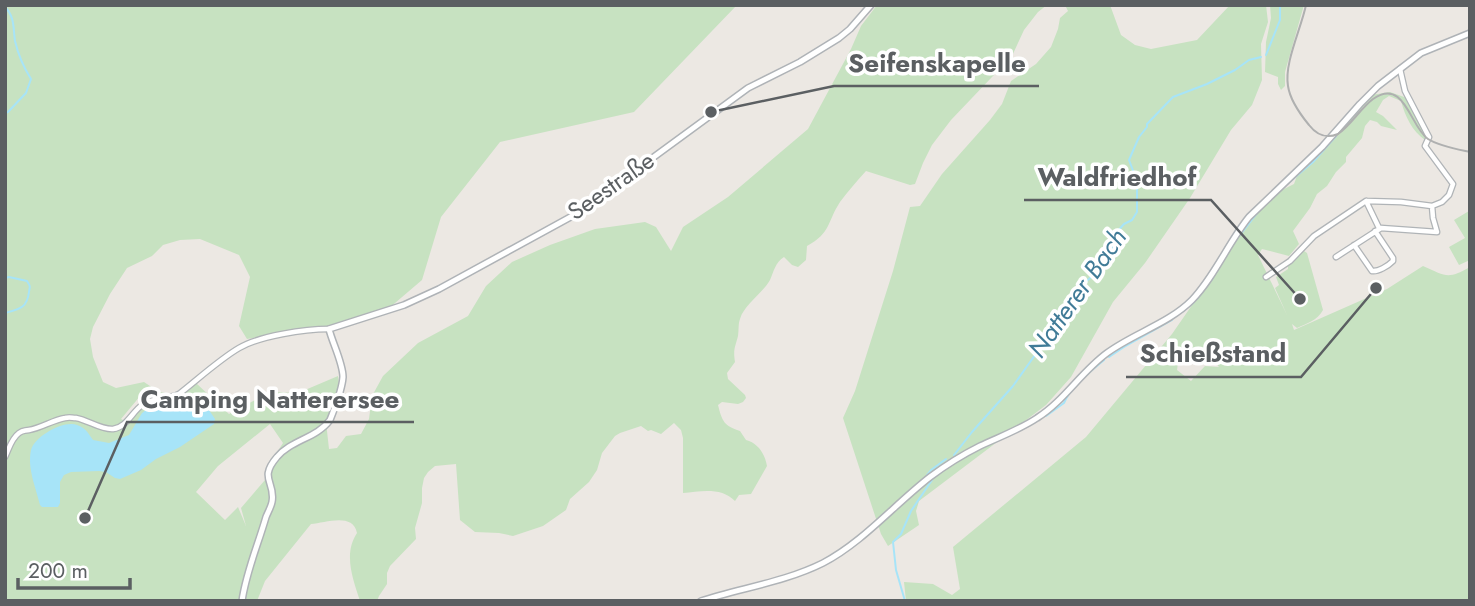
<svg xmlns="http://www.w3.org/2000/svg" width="1475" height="606" viewBox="0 0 1475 606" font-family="Jost,sans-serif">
	<rect width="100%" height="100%" fill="#ece8e3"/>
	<path fill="#c7e2c1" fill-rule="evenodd" d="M5 5H737L634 112 500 142 441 217 422 280 388 309 328 326 247 339 239 326 250 277 239 255 200 239 180 240 163 245 152 256 127 268 110 294 93 327 90 339 93 357 103 382 116 388 144 382 159 392 172 394C163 398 155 397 147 392L141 395 121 419 125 421 139 409 152 401 173 399 196 383 229 414 270 392 298 393 338 376 339 384 326 422 329 449 337 448 346 436 361 434 369 419 372 396 383 376 418 343 468 316 486 286 512 262 550 245 595 229 645 222 656 227 671 251 683 227 728 197 808 129 851 49 861 26 877 5H1047L1038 12 1024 30 1012 56 951 120 932 145 923 163 915 184 910 185 866 171C857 181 848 191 840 202 827 222 831 233 807 246L806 260 798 267 792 265 784 257C775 263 774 271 770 280 762 294 744 305 740 319 738 324 739 330 738 336 735 348 733 349 735 362L727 373 728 379 745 395 746 398 743 402 738 404 722 402 718 405C722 421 724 426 740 431L746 440C758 443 765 454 767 466L751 494 739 495 735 501C722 487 701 491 683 493V438L681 430 674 423 661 434 651 430 648 431 641 426 620 433 615 436 602 453 597 470 589 482 570 499 566 510 543 526 513 536 499 533 475 532 460 520 456 464 435 466 428 472 424 478 422 488V503L415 528 416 539 390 566 387 573V584L379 596 377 601H360C353 579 343 554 357 533 353 512 325 523 311 524L265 581 257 601H5ZM270 424 283 443 270 463 265 480 241 508 246 526 238 507 225 520 196 492 218 466Z
		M1065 5H1110L1121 35 1135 45 1151 49 1197 40 1230 5H1266L1268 22 1261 44 1262 80 1252 105 1231 130 1190 198 1145 263 1113 302 1071 377 1046 405 919 501 916 511 919 525 888 546 881 534 843 418 855 391 893 271 910 207 920 206 942 174 990 120 1002 104 1011 81 1036 64 1051 47 1058 29 1060 18 1068 11Z
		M1270 5H1304L1285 72V86L1281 90 1278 84V77L1265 72 1266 42 1271 18Z
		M1390 92 1407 98 1426 135 1425 140C1412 131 1405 116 1401 101L1389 96 1383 100 1376 112 1383 116 1397 130 1381 126 1377 122 1370 120 1365 126 1362 138 1346 157V162L1336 172 1327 186 1317 194 1310 208 1293 231 1299 244 1289 256 1262 249 1258 255 1287 315 1275 288 1279 285 1276 277 1288 269V266L1302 252 1304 251 1307 253 1323 310C1317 321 1307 323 1297 328L1292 324 1294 330 1387 289 1423 266C1446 276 1447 280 1470 267V601H906L904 582 933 584 952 595 960 589 953 547 1086 437 1172 334 1251 220 1274 194 1294 184 1298 173 1343 129 1371 95ZM1221 349V354L1216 363 1219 367 1205 366 1191 381 1177 370 1179 355 1201 363 1206 355Z
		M1469 211 1470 260 1459 265 1449 247 1465 238 1454 220Z"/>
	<path fill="#a7e4f8" d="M196 399 203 401 215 419 214 424 180 447 156 459 141 470 120 479 115 478 106 472 99 471 71 472 64 475 60 482V503L58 507H42L40 505C36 488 27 468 31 450 35 436 64 420 77 425 86 428 88 433 93 440L109 443 129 435 142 413 153 405 161 404 179 406Z"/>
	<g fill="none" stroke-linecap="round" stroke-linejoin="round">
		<path stroke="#a7e4f8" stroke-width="2" d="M5 7C15 17 13 28 15 41 18 54 24 68 31 79L26 93 8 112 5 113
			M1266 55 1280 20V5
			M1287 184 1313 162 1336 136
			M1240 235 1258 212
			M5 278 9 277 27 281C31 288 30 284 29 292 27 308 20 309 5 313
			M1197 299 1213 278
			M1182 312 1194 302
			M1109 357 1124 347 1172 320
			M1046 416 1064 403C1071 386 1090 372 1104 360
			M954 455 972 432 1013 386 1040 348C1040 335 1062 307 1072 299 1076 296 1079 294 1082 292L1084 283 1100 270 1109 257 1117 232 1124 224 1132 220 1137 212V181L1129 160 1139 137 1147 127V124L1173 97 1207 84 1235 70 1249 60 1261 57
			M927 475 931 470 946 459
			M905 601 896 570 893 542 901 534 911 511 932 480"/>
		<g stroke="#b0b4b7" stroke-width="7">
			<path id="street" d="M1366 201 1379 228
				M1354 245 1372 271C1378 272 1388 266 1393 261V258L1375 231
				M1336 257 1381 228 1437 232 1433 218 1432 206
				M1266 277 1290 261 1314 236 1366 201 1401 202 1432 206 1442 202 1449 195 1453 184 1425 146 1429 137 1405 91 1400 69
				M5 457C9 449 11 439 19 433 23 430 23 431 29 430 41 428 53 420 65 418 70 417 72 418 76 418 88 420 101 430 113 429 127 427 132 412 142 405 153 397 167 400 179 394 197 380 220 359 239 348 259 336 305 329 329 329"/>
		</g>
		<g stroke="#afb3b7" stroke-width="8">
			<path id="secondary" d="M242 601C246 572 258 545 266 517 268 512 271 507 272 502 276 482 258 479 277 457 291 440 317 438 330 420 335 407 342 391 343 377 343 363 332 342 329 329L404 305 439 289 576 214 748 88 800 62 839 38 850 29 871 5
				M701 601C741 588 785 582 823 563 863 542 894 505 930 477 946 465 962 455 980 446 999 437 1019 430 1037 418 1064 401 1081 372 1107 353 1134 333 1168 324 1192 300 1215 276 1228 243 1249 217L1322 147 1360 104 1378 86 1421 53 1470 33"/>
		</g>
		<use href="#street" stroke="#fff" stroke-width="4.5"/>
		<use href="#secondary" stroke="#fff" stroke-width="5"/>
		<path stroke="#afb0b0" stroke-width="2" d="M1306 5C1301 29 1284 63 1288 86 1290 100 1300 114 1309 125 1316 134 1326 139 1338 134 1351 125 1360 109 1373 99 1405 77 1410 127 1428 139 1439 146 1456 149 1470 152"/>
	</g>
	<g text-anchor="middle" stroke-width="7" stroke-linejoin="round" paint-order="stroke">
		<g font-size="24" fill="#5b5f62" stroke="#fff">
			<text transform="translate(611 186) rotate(-35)" y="8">Seestraße</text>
		</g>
		<g font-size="26" font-style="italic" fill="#407b97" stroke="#fff">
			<text transform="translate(1077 293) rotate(-55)" y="9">Natterer Bach</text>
		</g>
	</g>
	<path fill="none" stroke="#5b5f62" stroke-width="2.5" d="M711 112L834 86H1039M1300 299L1211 200H1024M1376 288L1301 377H1126M85 518L127 422H414"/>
	<g fill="#5b5f62" stroke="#fff" stroke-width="2.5">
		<circle cx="711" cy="112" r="7"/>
		<circle cx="1300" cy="299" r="7"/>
		<circle cx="1376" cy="288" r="7"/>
		<circle cx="85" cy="518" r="7"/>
	</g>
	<g font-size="26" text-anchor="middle" font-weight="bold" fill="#5b5f62" stroke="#fff" stroke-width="7" stroke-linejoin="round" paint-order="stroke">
		<text x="937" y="72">Seifenskapelle</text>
		<text x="1117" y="186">Waldfriedhof</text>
		<text x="1213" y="362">Schießstand</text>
		<text x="270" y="408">Camping Natterersee</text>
	</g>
	<rect width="1475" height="606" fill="none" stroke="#5b5f62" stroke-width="14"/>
	<path d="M18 578v10h112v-10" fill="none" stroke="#5b5f62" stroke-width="3.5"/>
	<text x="28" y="578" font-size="21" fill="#5b5f62" stroke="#ffffff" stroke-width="5" paint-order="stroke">200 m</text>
</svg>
